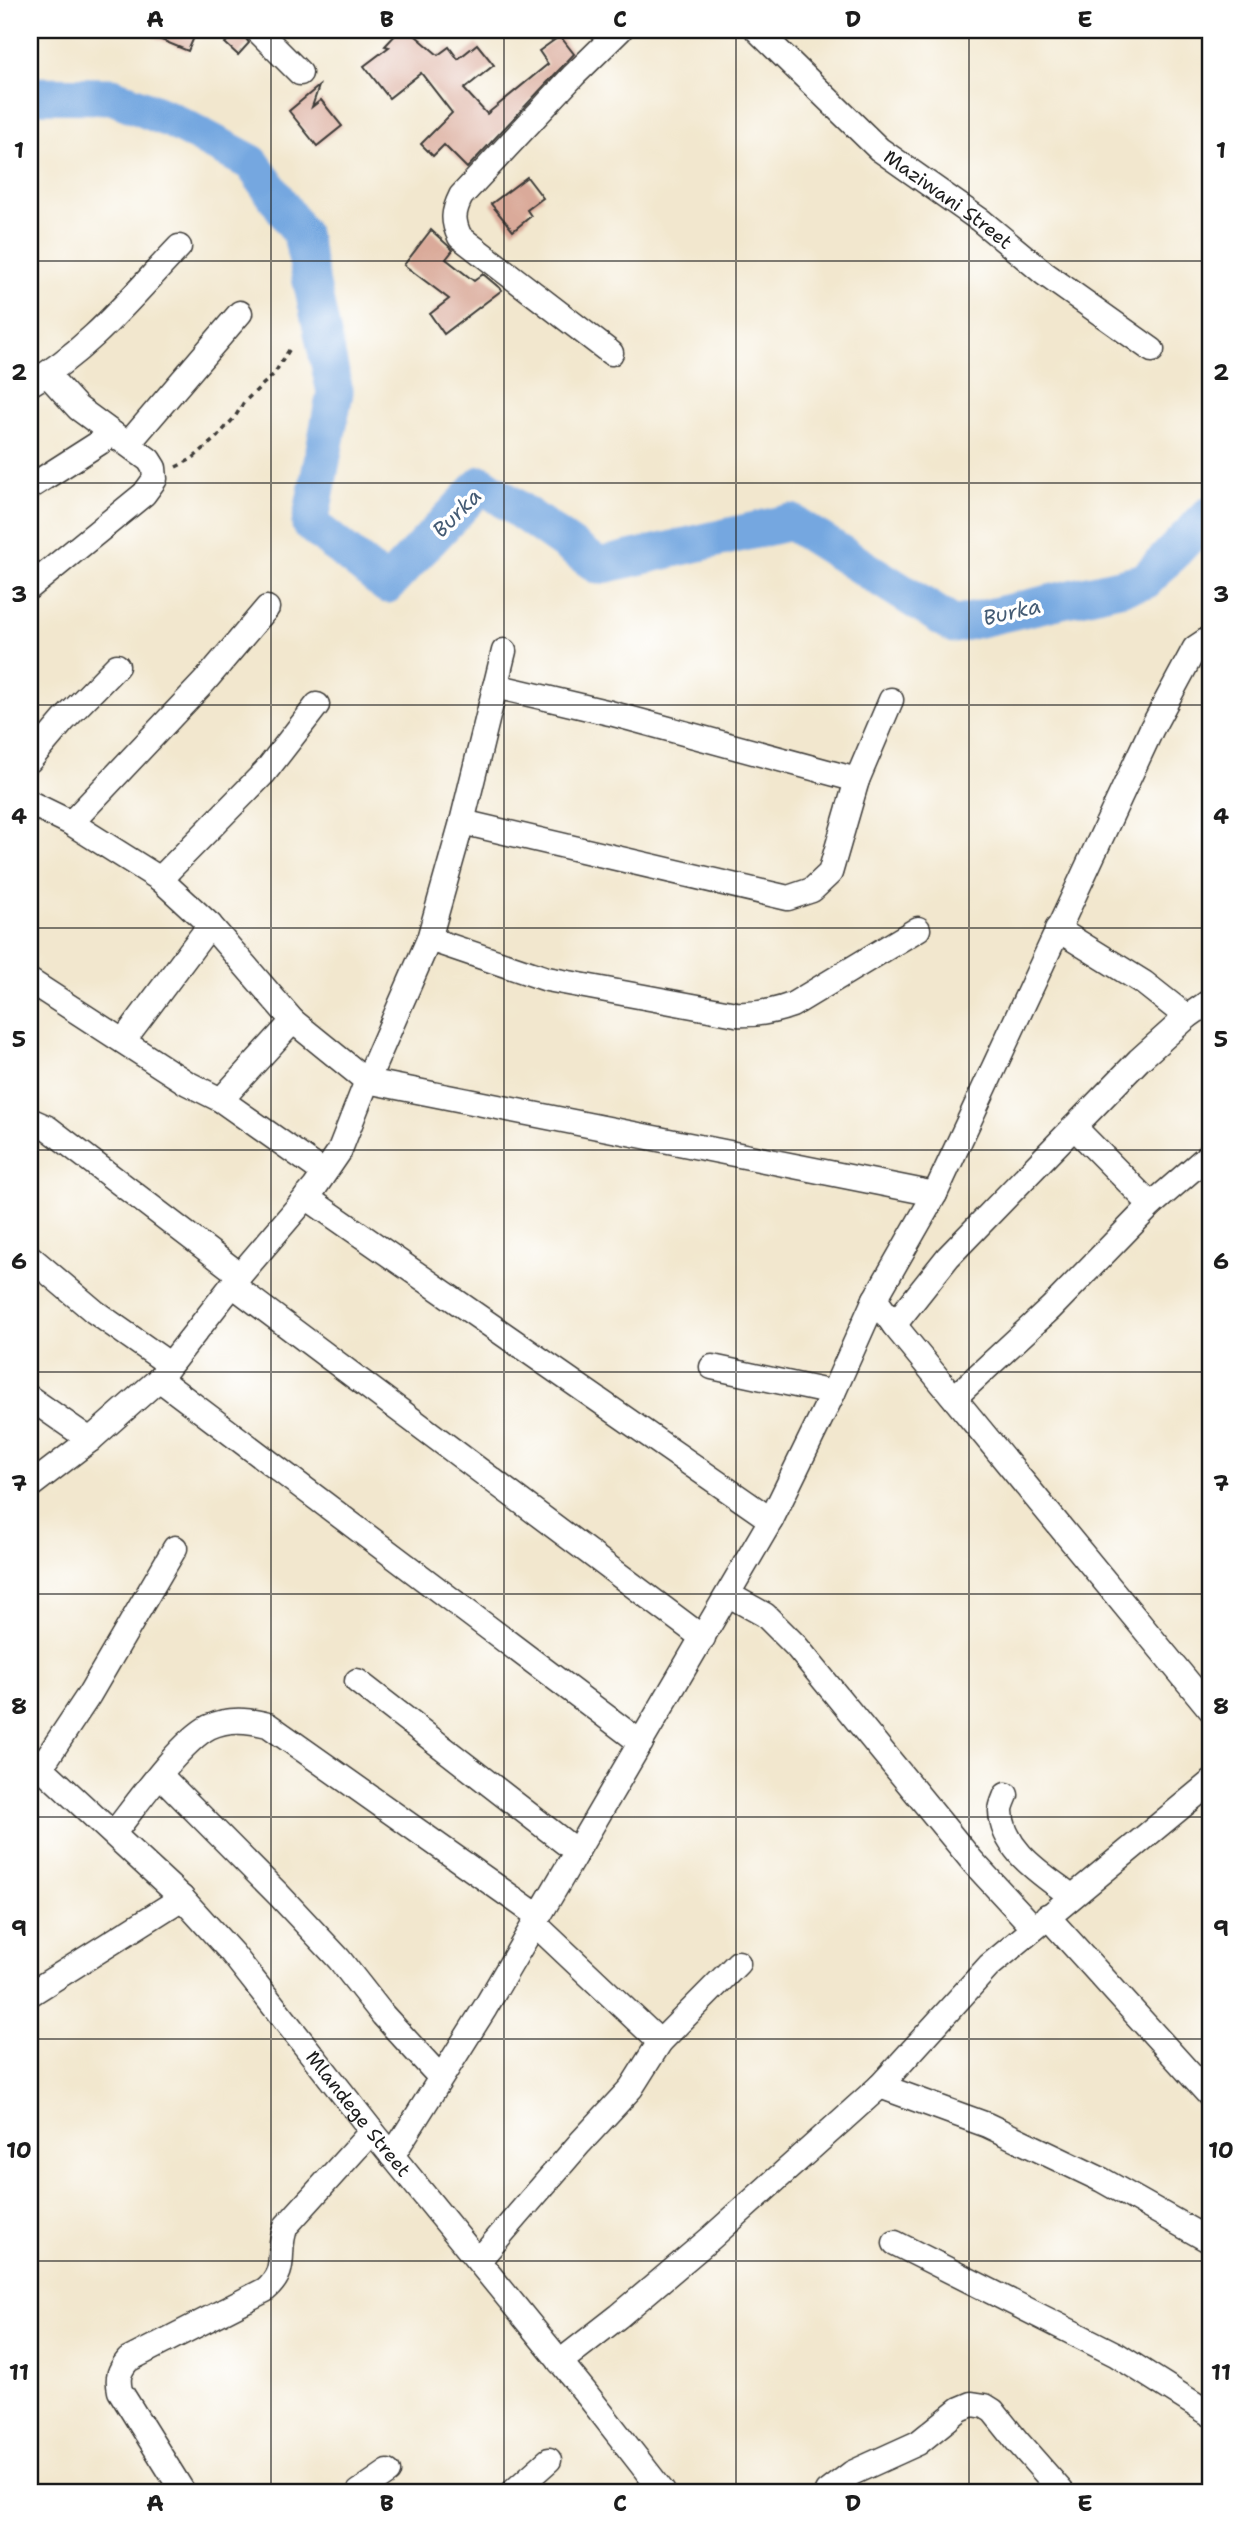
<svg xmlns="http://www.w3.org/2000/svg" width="1240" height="2522" viewBox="0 0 1240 2522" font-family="'Shantell Sans',sans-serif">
	<rect width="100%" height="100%" fill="#fff"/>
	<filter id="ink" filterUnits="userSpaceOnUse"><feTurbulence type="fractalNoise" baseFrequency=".0143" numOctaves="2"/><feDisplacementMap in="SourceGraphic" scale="14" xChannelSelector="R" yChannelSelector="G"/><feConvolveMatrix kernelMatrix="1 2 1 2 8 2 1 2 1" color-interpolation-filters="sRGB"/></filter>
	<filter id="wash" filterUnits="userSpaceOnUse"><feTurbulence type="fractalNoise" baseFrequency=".00686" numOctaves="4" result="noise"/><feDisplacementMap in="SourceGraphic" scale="28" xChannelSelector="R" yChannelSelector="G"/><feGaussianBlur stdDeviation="1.57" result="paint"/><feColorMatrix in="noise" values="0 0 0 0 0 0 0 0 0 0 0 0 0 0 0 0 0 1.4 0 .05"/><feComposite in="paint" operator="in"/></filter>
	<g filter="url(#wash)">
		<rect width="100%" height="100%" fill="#f2e7ce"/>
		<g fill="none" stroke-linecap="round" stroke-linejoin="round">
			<path stroke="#74a7e0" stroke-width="37" d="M30 95 112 96 171 120 252 163 301 234 335 392 310 524 387 585 482 484 599 566 791 522 954 625 1145 581 1210 514"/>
		</g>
		<g id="blocks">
			<path fill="#daaa9a" d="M137 30H182L195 35 188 51Z
				M400 30H409L438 55 449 47 458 59 477 44 494 65 464 89 487 114 548 64 539 51 560 36 574 54 467 168 444 145 433 156 421 144 452 113 421 73 389 98 364 66 389 47 385 46Z
				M236 32 243 35 249 43 238 55 225 43Z
				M319 86 312 107 321 100 342 126 317 146 289 111Z
				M527 177 543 198 527 210 531 216 513 231 491 204Z
				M431 230 453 250 446 259 474 281 483 274 502 290 444 334 430 314 449 299 404 265Z"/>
		</g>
	</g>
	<g filter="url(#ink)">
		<use href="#blocks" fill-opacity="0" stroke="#3c3a37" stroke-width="2"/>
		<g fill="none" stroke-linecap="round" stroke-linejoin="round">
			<g stroke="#3c3a37" stroke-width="27">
				<g id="minor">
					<path d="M257 30 300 73"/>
					<path id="s1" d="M757 30 879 149 980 220 1045 274 1152 350"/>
					<path d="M611 353 460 237C452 221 453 212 461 196L574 75 620 30"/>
					<path d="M30 384C88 351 133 295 179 247"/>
					<path d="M128 444 240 313"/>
					<path d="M30 487 113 434"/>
					<path d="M30 587 144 494 155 479 154 468 149 460 78 408 47 374"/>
					<path d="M495 686 610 713 857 780"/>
					<path d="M30 760 64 720 117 666"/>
					<path d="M30 803 71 823 160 879 210 925 293 1021 367 1081 935 1194"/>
					<path d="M462 822 788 898 812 890 830 873 857 780 891 700"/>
					<path d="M71 823 205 681 267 608"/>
					<path d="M160 879 265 772 317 705"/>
					<path d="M1057 929 1144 983 1187 1017"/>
					<path d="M429 939 547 979 736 1014C757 1015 773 1012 792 1005L918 929"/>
					<path d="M30 981 187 1083 221 1100 323 1172"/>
					<path d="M123 1041 210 925"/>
					<path d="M221 1100 293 1021"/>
					<path d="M30 1120 48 1128 240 1275"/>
					<path d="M1074 1127 1151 1205"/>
					<path d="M306 1197 771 1520"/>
					<path d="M30 1257 95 1312 169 1364"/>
					<path d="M234 1286 703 1638"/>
					<path d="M875 1299 894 1325 1210 1709"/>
					<path d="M894 1325 948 1257 1139 1060 1187 1017 1210 1001"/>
					<path d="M712 1367 833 1393"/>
					<path d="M159 1379 641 1743"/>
					<path d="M955 1397 1051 1308 1151 1205 1210 1154"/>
					<path d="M30 1398 90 1440"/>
					<path d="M30 1486 90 1440 159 1379 240 1275 315 1187 339 1152 367 1081 429 939 462 822 504 651"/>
					<path d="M729 1595 765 1615 796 1646 973 1862 1034 1928"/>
					<path d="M357 1681 577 1852"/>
					<path id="s2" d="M30 1757 182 1898 232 1953 372 2131 585 2392 663 2492"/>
					<path d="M41 1767 89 1695 175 1548"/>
					<path d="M160 1775 279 1895 339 1959 383 2015 440 2077"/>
					<path d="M1006 1795C1004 1800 1001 1806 1001 1811 1002 1851 1044 1875 1071 1896"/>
					<path d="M114 1833C136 1805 180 1742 209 1727 229 1718 248 1720 268 1725L538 1916"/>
					<path d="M1047 1916 1210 2096"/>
					<path d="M534 1923 660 2042"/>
					<path d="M30 1994 182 1898"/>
					<path d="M880 2086 987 2125 1102 2180 1210 2241"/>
					<path d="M392 2156 485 2008 771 1520 833 1393 875 1299 935 1194 1152 728 1195 648 1210 638"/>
					<path d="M895 2243 1117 2355 1210 2414"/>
					<path d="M479 2260 580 2143 631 2088 660 2042 738 1963"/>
					<path d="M560 2362 619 2316 711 2238 880 2086 989 1966 1210 1783"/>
					<path d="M183 2492 120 2391C117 2377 119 2371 128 2360L265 2290C290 2269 275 2252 286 2226L372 2131"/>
					<path d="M359 2492 388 2472"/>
					<path d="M513 2492 549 2460"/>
					<path d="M827 2492 852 2473 918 2443 960 2409 972 2404 985 2406 993 2411 1017 2441 1062 2492"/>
				</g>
			</g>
			<path stroke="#3c3a37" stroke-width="3.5" stroke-dasharray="5 5" stroke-linecap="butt" d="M176 467 192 459 217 437 235 417 244 402 274 374 291 347"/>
			<use href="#minor" stroke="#fff" stroke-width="24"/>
		</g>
	</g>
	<path fill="none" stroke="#1c1c1c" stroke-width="2" stroke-opacity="0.55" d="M271 30V2492M504 30V2492M736 30V2492M969 30V2492M30 261H1210M30 483H1210M30 705H1210M30 928H1210M30 1150H1210M30 1372H1210M30 1594H1210M30 1817H1210M30 2039H1210M30 2261H1210"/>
	<g text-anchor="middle" stroke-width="7" stroke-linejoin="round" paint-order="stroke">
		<g font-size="19" fill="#1c1c1c" stroke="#fff">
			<text dy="7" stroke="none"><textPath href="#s1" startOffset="256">Maziwani Street</textPath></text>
			<text dy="7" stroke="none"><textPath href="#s2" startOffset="486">Mlandege Street</textPath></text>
		</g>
		<g font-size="21" font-style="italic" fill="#445b74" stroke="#fff">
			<text transform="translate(457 513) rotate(-45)" y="7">Burka</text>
			<text transform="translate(1012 612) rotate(-13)" y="7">Burka</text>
		</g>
	</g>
	<rect width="1240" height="2522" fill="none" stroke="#fff" stroke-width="77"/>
	<rect x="38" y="38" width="1164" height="2446" fill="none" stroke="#1c1c1c" stroke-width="2.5"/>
	<g font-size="23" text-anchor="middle" font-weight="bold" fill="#1c1c1c">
		<text x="155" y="27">A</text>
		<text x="387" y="27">B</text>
		<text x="620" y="27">C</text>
		<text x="853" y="27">D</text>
		<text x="1085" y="27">E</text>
		<text x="19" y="158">1</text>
		<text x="1221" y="158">1</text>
		<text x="19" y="380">2</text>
		<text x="1221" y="380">2</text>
		<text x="19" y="602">3</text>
		<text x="1221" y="602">3</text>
		<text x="19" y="824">4</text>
		<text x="1221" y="824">4</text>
		<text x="19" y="1047">5</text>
		<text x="1221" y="1047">5</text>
		<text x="19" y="1269">6</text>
		<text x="1221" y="1269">6</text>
		<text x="19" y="1491">7</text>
		<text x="1221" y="1491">7</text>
		<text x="19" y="1714">8</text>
		<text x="1221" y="1714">8</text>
		<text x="19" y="1936">9</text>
		<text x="1221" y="1936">9</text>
		<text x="19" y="2158">10</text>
		<text x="1221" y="2158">10</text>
		<text x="19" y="2380">11</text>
		<text x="1221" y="2380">11</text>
		<text x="155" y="2511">A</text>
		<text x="387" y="2511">B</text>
		<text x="620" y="2511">C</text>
		<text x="853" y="2511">D</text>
		<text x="1085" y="2511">E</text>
	</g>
</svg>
